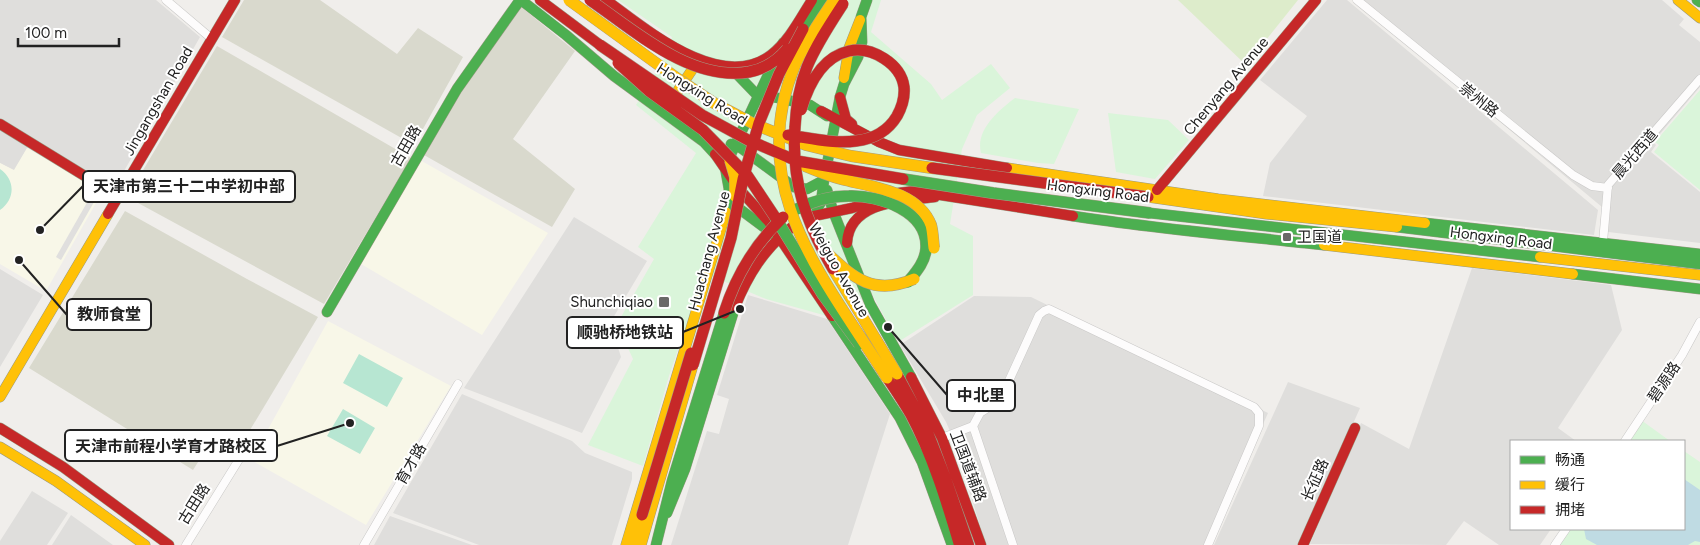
<svg xmlns="http://www.w3.org/2000/svg" width="1700" height="545" viewBox="0 0 1700 545" font-family="Figtree,'Noto Sans SC',sans-serif">
	<rect width="100%" height="100%" fill="#f0eeeb"/>
	<path fill="#dfdedc" d="M0 0H156L200 37 115 187 32 140 14 171 0 163Z
		M1327 0H1347L1598 210 1594 235 1263 196 1270 163 1307 116 1260 80Z
		M1354 0H1662L1684 19 1679 25 1700 42V87L1653 142 1656 145 1651 152 1700 192V243L1600 231 1602 207Z
		M574 217 647 261 610 323 621 357 582 433 464 388Z
		M1472 268 1611 285 1622 330 1558 428 1576 441H1511V529H1551L1540 545H1499L1464 521 1446 545 1310 544 1361 423 1409 449Z
		M0 269 43 295 0 367Z
		M748 295 827 319 890 414 848 545H671L707 431 719 434 729 399 717 395Z
		M974 296 1031 297 1268 413 1209 545H986L953 438 946 422 900 345Z
		M1288 382 1360 408 1299 545H1214Z
		M462 394 572 441 585 453 632 472V479L612 545H479L393 513Z
		M32 491 68 513 47 545H0V541Z
		M71 515 113 545H52Z
		M390 516 472 545H374Z"/>
	<path fill="#f8f7e8" d="M27 148 99 190 100 192V196L46 291 0 264V163L14 170Z
		M420 160 548 233 482 335 361 264Z
		M328 321 451 386 366 525 251 460Z"/>
	<path fill="#d9d9cd" d="M244 0H320L397 54 418 28 463 57 414 145 222 37Z
		M520 6 575 51 513 139 575 189 552 227 424 155 460 90Z
		M217 46 411 158 324 304 127 197Z
		M125 211 247 279 318 317 238 450 214 437 193 470 29 368Z"/>
	<path fill="#ddeccb" d="M1178 0H1298L1246 65Z"/>
	<path fill="#daf5da" d="M618 0H881L871 32 931 84 942 100 991 64 1010 88 977 115 962 149 950 224 973 236V295L898 342 872 294 827 316 766 299 704 273 669 376 643 466 588 445 633 359 617 324 654 259 638 247 696 153 636 105 668 52 672 37Z
		M1700 90V190L1654 152 1659 145 1655 142Z
		M1015 98 1079 109 1054 164 1038 163 981 153C975 130 999 110 1015 98Z
		M1108 113 1168 120 1189 140 1155 179 1116 172Z
		M1641 420 1670 441H1627Z
		M1684 451 1700 462V545H1557L1568 529H1684Z"/>
	<path fill="#b7e6d2" d="M0 169C15 179 16 199 0 210Z
		M359 354 403 378 387 407 343 383Z
		M343 409 375 428 360 454 327 436Z"/>
	<path fill="#e0dfde" d="M89 199 94 202 61 260 56 257Z"/>
	<path fill="#bfdbe3" d="M1684 479 1700 490V542L1695 541 1688 545H1597L1586 539 1584 529H1684Z"/>
	<g fill="none" stroke-linecap="round" stroke-linejoin="round">
		<g stroke="#c9c8c7" stroke-width="9">
			<path id="street" d="M166 0 212 39
				M1357 0 1573 175 1592 186 1608 188
				M1603 242 1608 185 1700 79
				M973 426 980 413 994 404 1002 396 1039 315 1044 311 1049 309 1254 407 1259 413V426L1208 545
				M942 438 973 426 1013 545
				M1625 441 1682 355 1700 322
				M186 545 243 453
				M364 545 458 384
				M1555 545 1566 529"/>
		</g>
		<g stroke="#999a82" stroke-width="11">
			<path id="fast" d="M521 0 566 35 614 76 704 142 715 154
				M1697 0 1700 2
				M803 29 823 0
				M733 70 758 96
				M764 95 810 105 827 116
				M731 144 741 148 794 187 807 189 824 180 840 97 844 84 858 57 862 42 861 17 867 0
				M827 190 833 211 870 304 911 377
				M733 204 773 234
				M817 209 821 202 824 180
				M726 212 729 189 725 167 783 43
				M1150 213 1540 257
				M1073 216C1156 229 1240 236 1324 245
				M1425 223 1700 254
				M1397 227 1700 264
				M1573 274 1700 289
				M327 312 457 89 520 0
				M832 316 900 418 922 462 952 545
				M667 513 685 469 735 307
				M656 545 672 481 724 313"/>
		</g>
		<g stroke="#999a82" stroke-width="11">
			<path id="slow" d="M1678 0 1700 18
				M844 78 849 48 860 20
				M671 101 698 61
				M1007 168 1218 199 1425 223
				M1148 197 1267 214 1397 227
				M1324 245 1573 274
				M1540 257 1700 275
				M0 397 108 214
				M0 447 56 481 145 545
				M626 545 726 212
				M633 545 640 522
				M641 545 693 365"/>
		</g>
		<g stroke="#999a82" stroke-width="11">
			<path id="jam" d="M540 0 600 45
				M606 0C646 29 720 93 771 55 789 41 800 19 812 0
				M840 97 846 119 852 124
				M821 111 879 142 899 150 1007 168
				M0 124 119 197
				M715 154 739 189 769 222 832 316
				M1157 190 1316 0
				M108 214 235 0
				M809 217 852 208 898 193 915 191 1073 216
				M847 243C849 201 903 201 935 197
				M735 307C748 275 764 249 792 227
				M897 374 926 427 946 478 969 545
				M911 377 942 438 981 545
				M887 378C895 390 903 402 910 414 932 455 946 501 959 545
				M0 428 63 467 169 545
				M1303 545 1355 428"/>
		</g>
		<use href="#street" stroke="#fdfcfc" stroke-width="8"/>
		<use href="#fast" stroke="#4caf50" stroke-width="10"/>
		<use href="#slow" stroke="#ffc107" stroke-width="10"/>
		<use href="#jam" stroke="#c62828" stroke-width="10"/>
		<g stroke="#a79c86" stroke-width="12" stroke-linecap="butt">
			<path id="fast-bridge" d="M903 179 993 193 1150 213
				M797 209C813 201 831 196 849 196 879 195 929 211 926 249 925 262 916 272 908 282
				M775 217 823 295 859 344"/>
		</g>
		<g stroke="#a79c86" stroke-width="12" stroke-linecap="butt">
			<path id="slow-bridge" d="M569 0 678 79 714 103 754 124 806 145 851 156 932 168
				M834 0C820 21 805 42 795 65 744 189 825 279 887 378
				M730 160 735 177V196
				M805 166C817 171 829 176 841 179 872 187 918 191 931 225 933 232 933 241 934 248
				M825 251C854 279 874 296 914 279
				M833 269 897 374"/>
		</g>
		<g stroke="#a79c86" stroke-width="12" stroke-linecap="butt">
			<path id="jam-bridge" d="M590 0C635 31 691 82 749 72 764 69 777 61 787 49
				M600 45 702 115 748 140 797 161 903 179
				M618 63 649 91 703 130 747 175 775 217
				M788 135C810 138 833 144 856 141 873 139 888 131 897 116 902 107 905 98 904 87 901 64 872 46 849 51 822 57 808 86 801 110
				M932 168 1148 197
				M833 269C806 222 791 182 795 127 796 107 799 87 807 67 816 45 830 24 843 4
				M724 313C736 275 754 245 783 217
				M693 365 731 238 743 179 759 123 779 74 803 29
				M642 515 691 353"/>
		</g>
		<use href="#fast-bridge" stroke="#4caf50" stroke-width="11"/>
		<use href="#slow-bridge" stroke="#ffc107" stroke-width="11"/>
		<use href="#jam-bridge" stroke="#c62828" stroke-width="11"/>
	</g>
	<g fill="#6a6968" stroke="#fff" stroke-width="2">
		<rect x="1282" y="232" width="10" height="10" rx="2.5"/>
		<rect x="658" y="296" width="12" height="12" rx="2.5"/>
	</g>
	<g text-anchor="middle" stroke-width="4" stroke-linejoin="round" paint-order="stroke">
		<g font-size="15" fill="#222" stroke="#fff">
			<text transform="translate(1226 86) rotate(-50)" y="5">Chenyang Avenue</text>
			<text transform="translate(702 94) rotate(32)" y="5">Hongxing Road</text>
			<text transform="translate(1479 100) rotate(39)" y="5">崇州路</text>
			<text transform="translate(158 101) rotate(-60)" y="5">Jingangshan Road</text>
			<text transform="translate(406 146) rotate(-60)" y="5">古田路</text>
			<text transform="translate(1635 154) rotate(-49)" y="5">晨光西道</text>
			<text transform="translate(1098 191) rotate(7)" y="5">Hongxing Road</text>
			<text transform="translate(1501 238) rotate(7)" y="5">Hongxing Road</text>
			<text transform="translate(709 251) rotate(-75)" y="5">Huachang Avenue</text>
			<text transform="translate(839 270) rotate(60)" y="5">Weiguo Avenue</text>
			<text transform="translate(1664 382) rotate(-56)" y="5">碧源路</text>
			<text transform="translate(411 464) rotate(-60)" y="5">育才路</text>
			<text transform="translate(968 466) rotate(69)" y="5">卫国道辅路</text>
			<text transform="translate(1315 480) rotate(-66)" y="5">长征路</text>
			<text transform="translate(194 504) rotate(-58)" y="5">古田路</text>
		</g>
		<g font-size="15" fill="#222" stroke="#fff" text-anchor="start">
			<text x="1297" y="242">卫国道</text>
			<text x="653" y="307" text-anchor="end">Shunchiqiao</text>
		</g>
	</g>
	<path fill="none" stroke="#222" stroke-width="2" d="M40 230L83 186M19 260L67 315M740 309L683 332M888 327L947 395M350 423L277 446"/>
	<g fill="#222" stroke="#fff" stroke-width="2">
		<circle cx="40" cy="230" r="5"/>
		<circle cx="19" cy="260" r="5"/>
		<circle cx="740" cy="309" r="5"/>
		<circle cx="888" cy="327" r="5"/>
		<circle cx="350" cy="423" r="5"/>
	</g>
	<g fill="#fff" stroke="#222" stroke-width="2">
		<rect x="83" y="171" width="212" height="31" rx="5"/>
		<rect x="67" y="299" width="84" height="31" rx="5"/>
		<rect x="567" y="317" width="116" height="31" rx="5"/>
		<rect x="947" y="380" width="68" height="31" rx="5"/>
		<rect x="65" y="430" width="212" height="31" rx="5"/>
	</g>
	<g font-size="16" text-anchor="middle" font-weight="bold" fill="#222">
		<text x="189" y="192">天津市第三十二中学初中部</text>
		<text x="109" y="320">教师食堂</text>
		<text x="625" y="338">顺驰桥地铁站</text>
		<text x="981" y="401">中北里</text>
		<text x="171" y="452">天津市前程小学育才路校区</text>
	</g>
	<rect x="1510" y="440" width="175" height="90" fill="#ffffff" stroke="#a7a7a7"/>
	<rect x="1520" y="456" width="25" height="8" fill="#4caf50" stroke="#a7a7a7"/>
	<text x="1555" y="465" font-size="15" fill="#222222">畅通</text>
	<rect x="1520" y="481" width="25" height="8" fill="#ffc107" stroke="#a7a7a7"/>
	<text x="1555" y="490" font-size="15" fill="#222222">缓行</text>
	<rect x="1520" y="506" width="25" height="8" fill="#c62828" stroke="#a7a7a7"/>
	<text x="1555" y="515" font-size="15" fill="#222222">拥堵</text>
	<path d="M18 38v8h101v-8" fill="none" stroke="#222222" stroke-width="2.5"/>
	<text x="25" y="38" font-size="15" fill="#222222" stroke="#ffffff" stroke-width="4" paint-order="stroke">100 m</text>
</svg>
